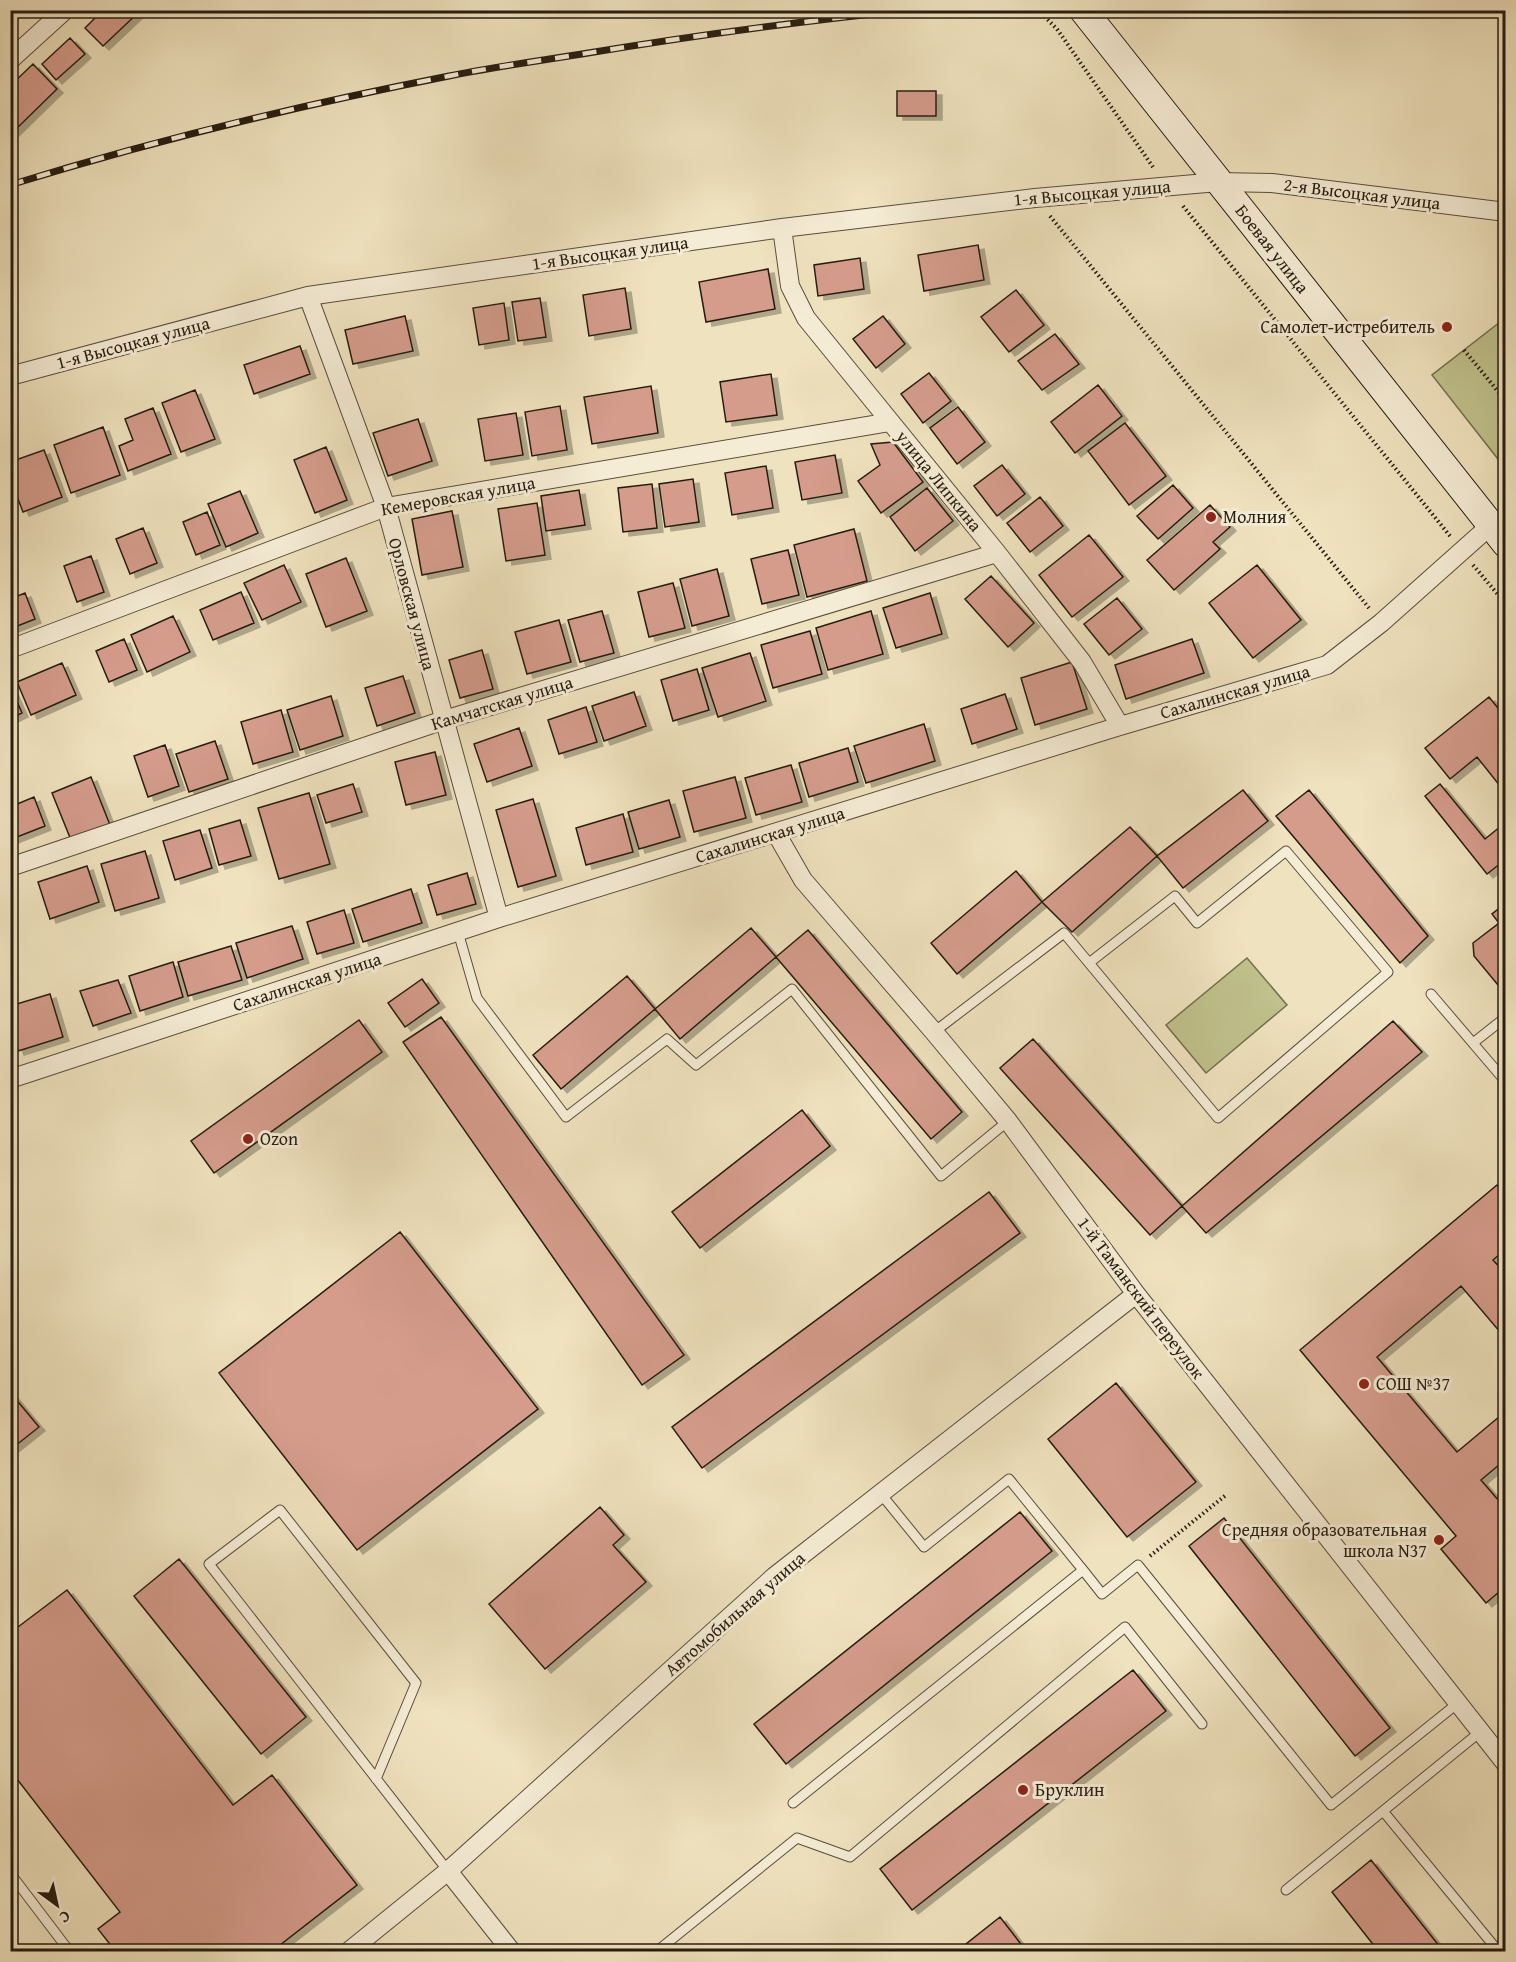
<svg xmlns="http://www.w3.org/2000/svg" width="1516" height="1962" viewBox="0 0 1516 1962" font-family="'Gentium Book Plus',serif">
	<defs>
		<filter id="shadow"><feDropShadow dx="6" dy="4" stdDeviation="0" flood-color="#0004"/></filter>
	</defs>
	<rect width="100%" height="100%" fill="#efe2be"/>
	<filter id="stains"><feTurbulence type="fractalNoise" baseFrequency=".00333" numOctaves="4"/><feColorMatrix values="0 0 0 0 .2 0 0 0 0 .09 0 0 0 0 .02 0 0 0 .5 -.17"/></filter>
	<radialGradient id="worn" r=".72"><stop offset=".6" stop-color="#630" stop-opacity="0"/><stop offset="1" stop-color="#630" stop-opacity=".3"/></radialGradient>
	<path fill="#c0c18c" stroke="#746f4e" stroke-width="1.5" d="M1500 322 1506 330 1505 468 1432 375Z
		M1247 958 1287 1005 1206 1073 1166 1025Z"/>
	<path fill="#d59c8c" stroke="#271d10" stroke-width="1.5" filter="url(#shadow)" d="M103 10H141L103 46 85 28Z
		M70 38 85 54 56 80 42 64Z
		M33 64 57 89 13 132 10 129V86Z
		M897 91H936V116H897Z
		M978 245 984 280 924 291 918 255Z
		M860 258 864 289 818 296 814 265Z
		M768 269 775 309 706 322 699 282Z
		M625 288 631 329 589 336 583 295Z
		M1016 290 1044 325 1009 352 981 317Z
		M540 298 546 337 518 341 512 302Z
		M504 303 509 340 479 345 473 308Z
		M405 316 413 351 353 364 345 330Z
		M883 316 905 344 876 368 853 339Z
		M1055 334 1079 364 1042 390 1018 361Z
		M300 346 310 374 254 394 244 365Z
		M929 373 951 401 923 423 901 394Z
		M771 374 777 415 726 422 720 382Z
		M1098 385 1122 416 1075 453 1051 422Z
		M651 386 658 433 592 444 584 397Z
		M195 390 215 439 181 452 162 403Z
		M560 406 567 450 532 456 525 412Z
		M958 407 985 442 957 464 930 428Z
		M153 408 171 454 128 471 119 446 133 440 125 419Z
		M516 413 523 455 485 461 478 419Z
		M418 419 432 461 388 476 373 433Z
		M1125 423 1166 476 1129 505 1088 451Z
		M103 427 120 475 71 493 54 445Z
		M893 442 923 482 881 513 858 481 880 465 871 444Z
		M326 447 347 500 315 513 294 460Z
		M44 450 62 497 23 512 10 478V462Z
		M835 455 842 493 802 500 795 462Z
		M1002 465 1025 494 997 516 974 486Z
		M766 466 773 508 732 515 725 473Z
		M693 479 699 522 665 527 659 484Z
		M652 484 657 528 623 532 618 488Z
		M1173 485 1193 508 1158 539 1137 516Z
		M927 488 953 521 915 551 890 517Z
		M579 490 585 525 546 531 541 496Z
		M240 491 258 533 226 547 208 504Z
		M1040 497 1063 526 1030 552 1007 523Z
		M537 503 545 555 506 561 498 509Z
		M1210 505 1230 527 1213 542 1220 549 1174 590 1147 560Z
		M452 511 463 567 422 575 412 519Z
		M207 512 220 545 196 555 183 522Z
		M143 528 157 563 130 574 116 539Z
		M854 529 867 581 807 597 794 545Z
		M1089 535 1123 577 1072 617 1039 575Z
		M788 550 799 595 762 604 751 559Z
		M91 556 104 592 77 602 64 566Z
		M346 558 367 611 326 627 306 574Z
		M284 565 301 602 262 620 244 583Z
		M1257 565 1301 620 1253 658 1209 603Z
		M717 569 729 616 692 626 680 579Z
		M991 576 1034 623 1008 647 965 599Z
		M673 583 685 628 649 637 638 592Z
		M241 592 254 623 213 640 200 610Z
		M25 593 35 619 10 629V599Z
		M930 593 942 634 896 648 883 608Z
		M1117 598 1142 629 1109 655 1084 624Z
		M602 611 614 653 580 662 568 620Z
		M871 611 883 654 828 670 816 628Z
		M173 616 190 652 147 672 131 635Z
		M559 620 571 662 527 674 515 632Z
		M810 631 822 674 773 688 761 645Z
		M124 639 137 670 109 682 96 651Z
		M1192 639 1204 673 1126 699 1115 665Z
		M482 650 493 689 460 698 449 660Z
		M750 653 766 701 718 717 702 668Z
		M1072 662 1087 709 1035 725 1021 678Z
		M62 663 76 695 31 715 17 682Z
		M697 669 709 710 673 721 661 680Z
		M403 676 415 713 377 726 365 688Z
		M10 686 22 713 10 719Z
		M634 692 646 726 604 741 592 706Z
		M1005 694 1017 729 972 744 961 709Z
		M331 696 343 736 300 750 287 710Z
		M1489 697 1506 718V781L1500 786 1477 757 1450 779 1425 748Z
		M586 707 597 742 559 754 548 720Z
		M281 710 293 752 253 764 241 722Z
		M924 724 935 761 866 783 854 746Z
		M519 728 532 766 487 782 474 744Z
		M215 741 228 779 189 792 176 754Z
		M165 745 179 786 148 797 134 756Z
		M848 748 858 782 809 797 799 763Z
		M435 752 446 795 406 805 395 762Z
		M791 765 802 802 756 815 745 778Z
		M91 777 112 830 73 845 52 793Z
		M735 777 746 818 694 832 683 791Z
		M353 784 362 812 326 823 317 795Z
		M1440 784 1485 839 1506 822V859L1487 874 1425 796Z
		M1243 790 1268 821 1183 888 1157 856Z
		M1309 790 1428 936 1400 963 1276 816Z
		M309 793 330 864 279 879 258 808Z
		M34 797 45 826 12 839 10 807Z
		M533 799 556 876 518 887 496 810Z
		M669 800 680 837 639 849 628 812Z
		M623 814 633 852 586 865 576 828Z
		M240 820 251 856 219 865 209 829Z
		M1130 827 1157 856 1072 932 1042 902Z
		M200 830 212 868 175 880 163 841Z
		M145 851 159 898 115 911 101 864Z
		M87 866 99 902 50 919 38 882Z
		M1016 871 1042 902 957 974 931 943Z
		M467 873 476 904 437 915 428 885Z
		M411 889 422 923 363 942 352 909Z
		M1506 903V980L1498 985 1474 956 1473 943 1499 923 1492 914Z
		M344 910 354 943 317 954 307 922Z
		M292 926 303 959 247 978 236 943Z
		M751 928 776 957 680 1039 655 1009Z
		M808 930 962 1112 931 1139 776 957Z
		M231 946 242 980 188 996 178 962Z
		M173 962 183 997 140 1011 129 976Z
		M627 976 655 1009 561 1089 533 1055Z
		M422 979 439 1003 405 1027 388 1003Z
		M118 980 131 1013 93 1026 80 991Z
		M50 994 63 1037 18 1051 10 1027V1006Z
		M441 1017 684 1355 642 1385 403 1042Z
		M359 1020 382 1052 214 1173 191 1141Z
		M1393 1021 1422 1052 1206 1233 1182 1206Z
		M1033 1039 1182 1206 1150 1235 1000 1068Z
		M802 1110 830 1146 700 1248 672 1212Z
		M1497 1185 1506 1195V1249L1493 1260 1506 1274V1339L1461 1286 1377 1357 1457 1452 1506 1411V1459L1481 1480 1506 1509V1586L1486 1603 1441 1549 1456 1536 1300 1350Z
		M989 1192 1020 1233 702 1468 672 1427Z
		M400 1232 538 1409 357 1550 219 1373Z
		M1116 1383 1196 1482 1127 1537 1048 1439Z
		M10 1392 39 1427 10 1450Z
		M600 1507 624 1535 613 1545 646 1582 545 1669 489 1604Z
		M1020 1512 1052 1551 786 1764 754 1724Z
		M1224 1518 1390 1728 1355 1756 1189 1546Z
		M179 1559 306 1717 261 1754 134 1596Z
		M67 1590 233 1805 272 1775 357 1885 271 1952H116L98 1929 120 1912 10 1770V1633Z
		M1133 1670 1166 1711 912 1910 880 1869Z
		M1371 1860 1444 1952H1379L1332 1892Z
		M1000 1917 1027 1952H964L961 1948Z"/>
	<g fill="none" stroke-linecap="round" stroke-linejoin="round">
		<g stroke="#594e3c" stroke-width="11">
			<path id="service" d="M458 932 477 998 566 1117 667 1039 696 1065 792 989 941 1176 1008 1121
				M1431 994 1506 1082
				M934 1032 1064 933 1089 963 1175 896 1197 923 1286 851 1388 972 1218 1118 1089 963
				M1473 1043 1506 1017
				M881 1494 924 1547 1009 1479 1083 1570
				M376 1779 416 1683 280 1510 209 1564 448 1871
				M793 1803 1083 1570 1102 1594 1138 1565 1331 1805 1458 1703
				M1383 1811 1499 1952
				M10 1873 70 1952
				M1286 1890 1480 1732
				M656 1952 797 1838 850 1857 1125 1627 1202 1724"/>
		</g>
		<g stroke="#594e3c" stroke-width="20">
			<path id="minor" d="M10 60 65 10
				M782 228 790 286 806 318 997 553 1082 662 1120 726
				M308 296 386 507 499 918
				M10 376 308 296 782 228 1035 198 1218 182 1272 183 1506 212
				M10 649 386 507 890 422
				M776 833 803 880 934 1032 1008 1121 1136 1294 1506 1764
				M10 867 444 720 997 553
				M10 1079 499 918 1120 726 1327 665 1381 623 1491 525
				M448 1871 512 1952
				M348 1952 448 1871 775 1576 1136 1294"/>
		</g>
		<g stroke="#271d10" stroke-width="29">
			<path id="secondary" d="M1083 10 1506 544"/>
		</g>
		<path stroke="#271d10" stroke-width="4" stroke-dasharray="1.5 3" stroke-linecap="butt" d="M1038 10 1057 29 1153 167
			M1183 206 1450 536
			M1050 216 1369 608
			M1464 350 1506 401
			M1473 565 1506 604
			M1150 1556 1226 1495"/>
		<use href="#service" stroke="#f5ecd5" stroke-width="9"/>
		<use href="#minor" stroke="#f5ecd5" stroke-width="18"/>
		<use href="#secondary" stroke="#f5ecd5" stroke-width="27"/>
		<g stroke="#271d10" stroke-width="7">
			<path id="rail" d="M10 185C155 140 301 105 449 76 493 67 538 61 582 54 691 36 801 21 911 10"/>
		</g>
		<use href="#rail" stroke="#f5ecd5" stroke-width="4.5" stroke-dasharray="14" stroke-linecap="butt"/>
	</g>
	<g fill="#8f2418" stroke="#f5ecd5" stroke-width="2">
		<circle cx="1447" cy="327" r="6"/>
		<circle cx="1211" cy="517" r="6"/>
		<circle cx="248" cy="1139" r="6"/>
		<circle cx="1364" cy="1384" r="6"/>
		<circle cx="1439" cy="1540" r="6"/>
		<circle cx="1023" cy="1790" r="6"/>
	</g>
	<g text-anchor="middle" stroke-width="6" stroke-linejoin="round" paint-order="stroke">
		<g font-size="18" fill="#271d10" stroke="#f5ecd5">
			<text transform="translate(1092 193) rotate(-5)" y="6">1-я Высоцкая улица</text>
			<text transform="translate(1362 194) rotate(7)" y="6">2-я Высоцкая улица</text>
			<text transform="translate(1272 249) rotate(52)" y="6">Боевая улица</text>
			<text transform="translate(610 253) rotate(-8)" y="6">1-я Высоцкая улица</text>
			<text transform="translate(133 343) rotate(-15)" y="6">1-я Высоцкая улица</text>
			<text transform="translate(939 481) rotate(51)" y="6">улица Липкина</text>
			<text transform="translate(458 496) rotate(-10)" y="6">Кемеровская улица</text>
			<text transform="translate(412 604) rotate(75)" y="6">Орловская улица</text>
			<text transform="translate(1235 692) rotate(-16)" y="6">Сахалинская улица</text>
			<text transform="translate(502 703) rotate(-17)" y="6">Камчатская улица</text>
			<text transform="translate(770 835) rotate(-17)" y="6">Сахалинская улица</text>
			<text transform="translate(307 982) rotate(-18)" y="6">Сахалинская улица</text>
			<text transform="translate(1141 1298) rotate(53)" y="6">1-й Таманский переулок</text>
			<text transform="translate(735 1614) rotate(-41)" y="6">Автомобильная улица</text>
		</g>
		<g font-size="18" fill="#271d10" stroke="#f5ecd5" text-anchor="start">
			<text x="1435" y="333" text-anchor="end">Самолет-истребитель</text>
			<text x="1223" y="523">Молния</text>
			<text x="260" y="1145">Ozon</text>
			<text x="1376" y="1390">СОШ №37</text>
			<text x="1427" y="1536" text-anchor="end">Средняя образовательная<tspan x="1427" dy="21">школа N37</tspan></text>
			<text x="1035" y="1796">Бруклин</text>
		</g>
	</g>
	<rect width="1516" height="1962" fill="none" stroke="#efe2be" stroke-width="36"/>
	<rect x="12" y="12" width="1492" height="1938" fill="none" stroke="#271d10" stroke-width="3"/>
	<rect x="18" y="18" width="1480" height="1926" fill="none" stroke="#271d10" stroke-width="1.5"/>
	<g transform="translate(57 1905) rotate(147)" stroke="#f5ecd5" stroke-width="4.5" paint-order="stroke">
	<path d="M0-4.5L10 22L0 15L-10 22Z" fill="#271d10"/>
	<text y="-9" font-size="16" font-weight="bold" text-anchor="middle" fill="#271d10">С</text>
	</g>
	<rect width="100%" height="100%" filter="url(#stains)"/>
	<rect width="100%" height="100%" fill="url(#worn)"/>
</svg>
